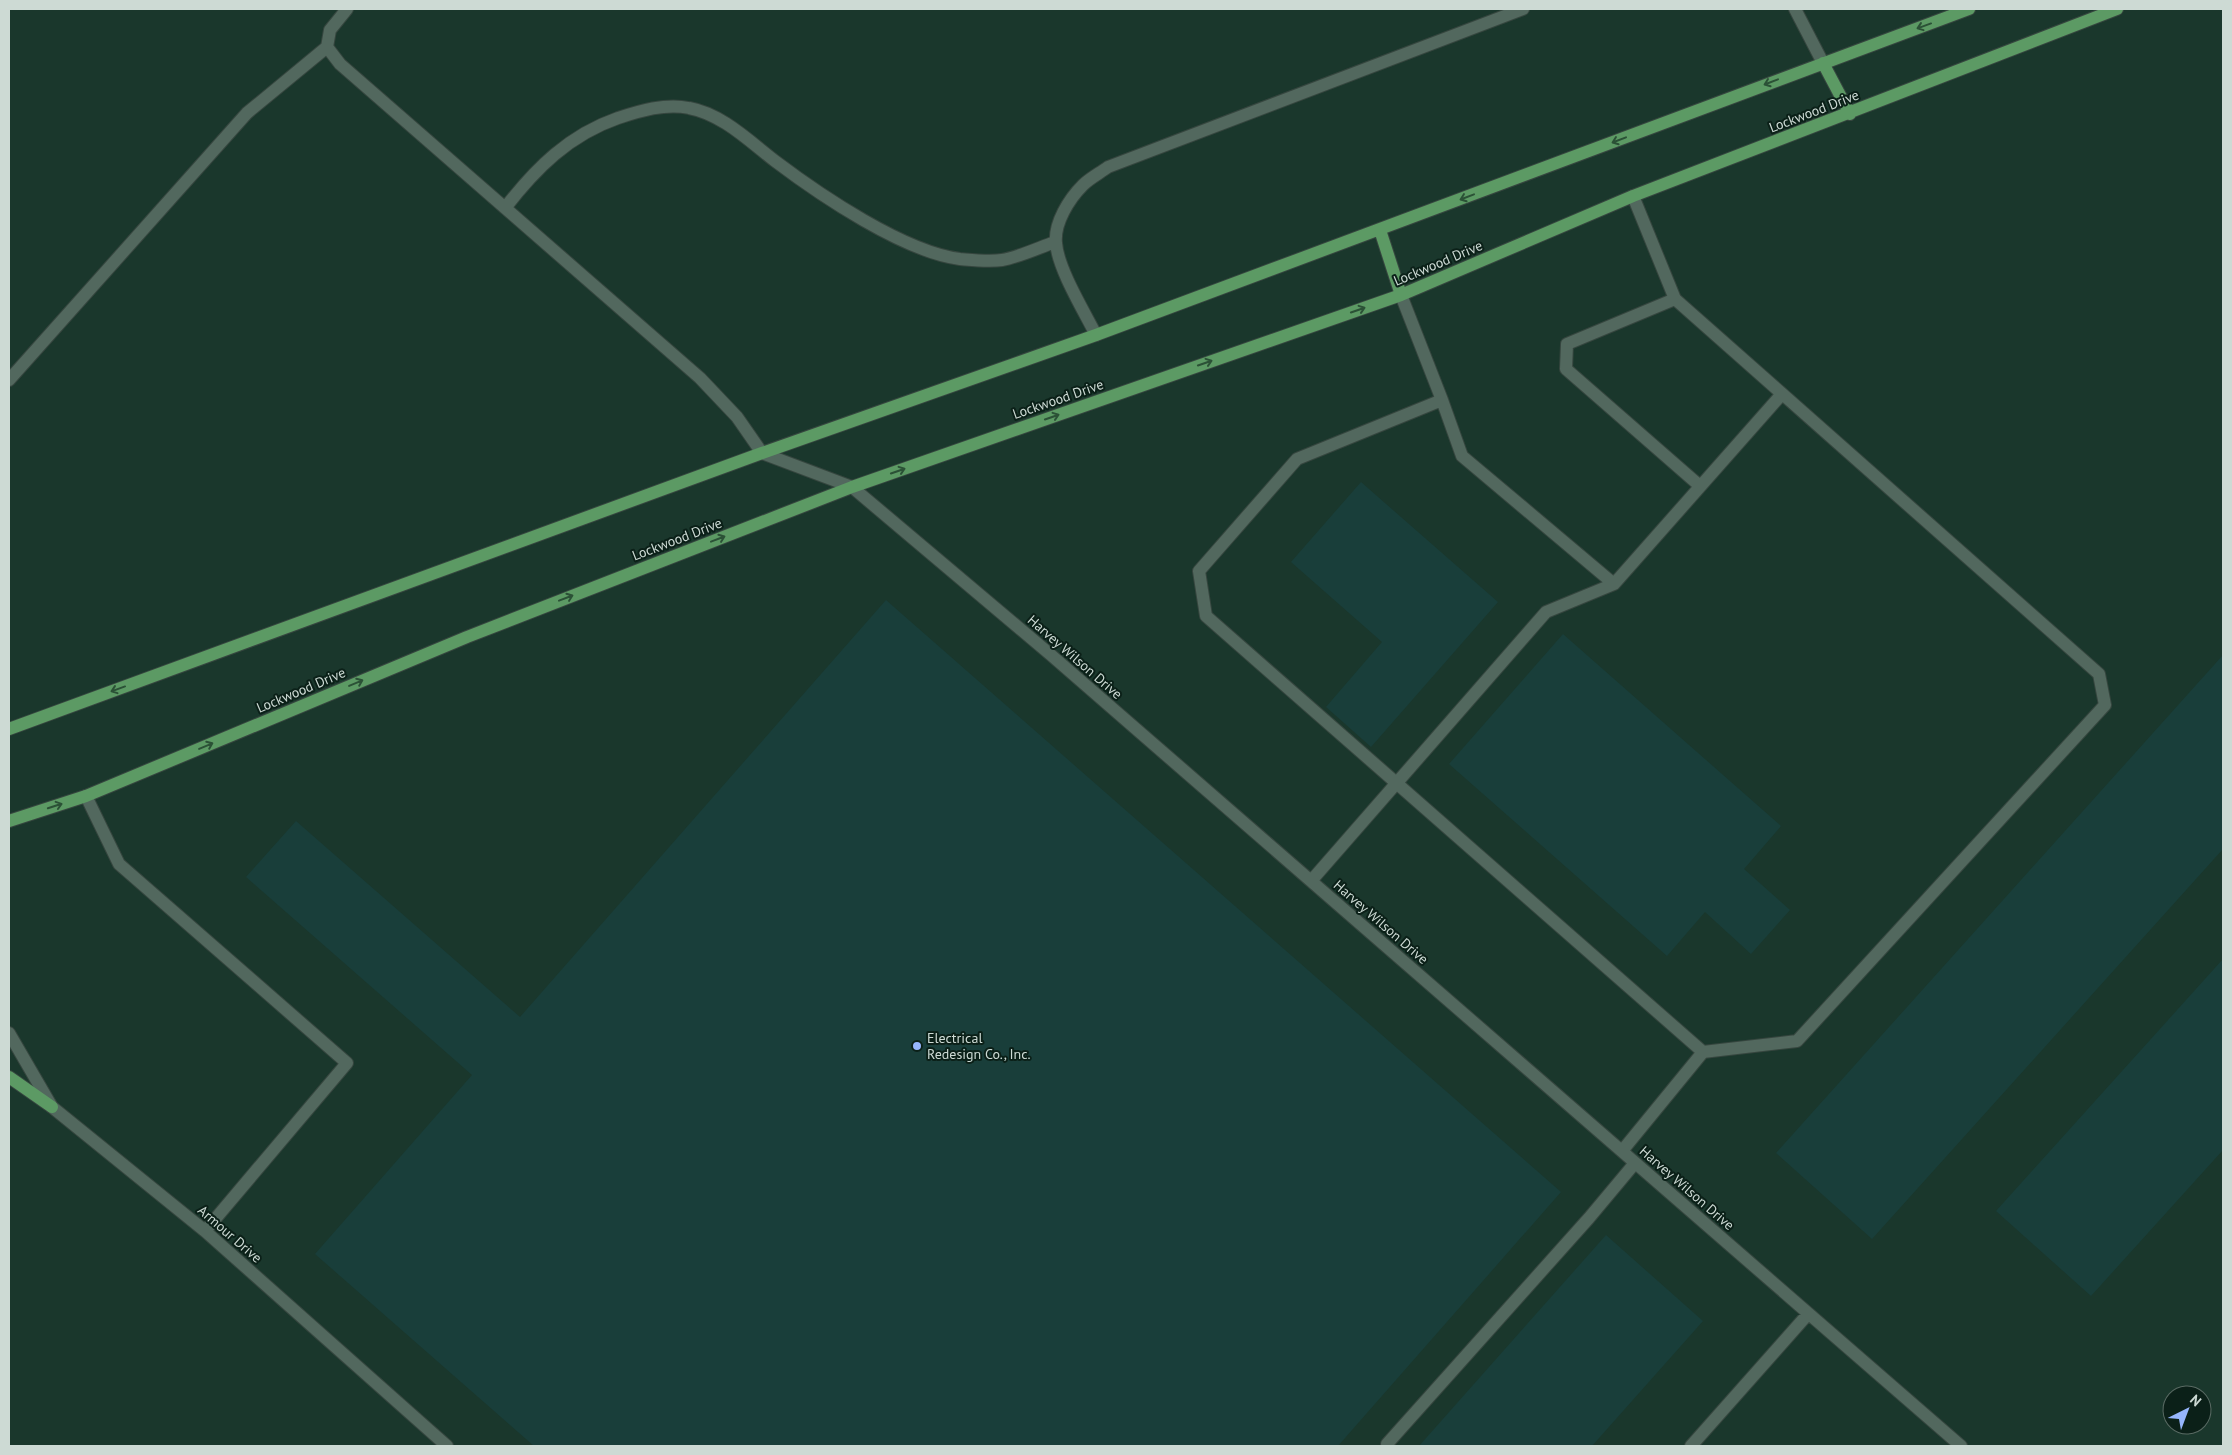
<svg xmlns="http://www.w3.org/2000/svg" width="2232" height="1455" viewBox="0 0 2232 1455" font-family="'PT Sans',sans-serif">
	<rect width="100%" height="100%" fill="#152a21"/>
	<path fill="#1a372c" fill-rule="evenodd" d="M9 9H2223V1446H9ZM2172 1395H2202V1425H2172Z"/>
	<path fill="#193e3a" d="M1361 482 1498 602 1371 747 1326 707 1382 642 1291 562Z
		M886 600 1561 1192 1338 1446H534L315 1254 472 1075 246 877 296 821 520 1017Z
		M1563 634 1781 826 1744 869 1790 910 1751 954 1705 912 1667 956 1449 764Z
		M2223 655V849L1872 1239 1776 1153Z
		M2223 959V1150L2091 1296 1996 1211Z
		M1606 1235 1703 1321 1592 1446H1419Z"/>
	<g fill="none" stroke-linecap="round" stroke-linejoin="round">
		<g stroke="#36463f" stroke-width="14">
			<path id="minor" d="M347 9 330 30 327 47 340 64 700 378 737 417 762 453 852 487 1051 655 1961 1446
				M1795 9 1823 63
				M505 208C536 168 569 135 618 118 640 111 665 103 689 108 722 114 749 141 775 161 820 195 904 252 960 259 972 260 989 262 1002 260 1019 257 1038 248 1055 242
				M1401 295 1442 400 1297 459 1199 571 1206 616 1703 1052 1797 1041 2105 705 2099 674 1675 299 1633 196
				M1675 299 1567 344 1566 369 1700 486
				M1096 335C1084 311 1058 269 1056 243 1054 223 1069 199 1083 185 1090 178 1100 173 1108 167L1523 9
				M9 380 247 113 327 47
				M1442 400 1462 456 1614 584
				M86 796 119 864 347 1063 205 1231
				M1311 881 1546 612 1614 584 1782 394
				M9 1033 52 1107 205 1231 447 1446
				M1622 1151 1703 1052
				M1387 1444 1589 1218 1635 1163
				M1691 1446 1808 1314"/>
		</g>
		<g stroke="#36463f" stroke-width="14">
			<path id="major" d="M1823 63 1850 114
				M1380 230 1401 295
				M9 729 762 453 1096 335 1969 9
				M9 821 86 796 467 637 852 487 1401 295 1633 196 2117 9
				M9 1077 52 1107"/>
		</g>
		<use href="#minor" stroke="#52685e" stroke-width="12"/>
		<use href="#major" stroke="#5c9a64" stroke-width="12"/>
	</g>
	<defs><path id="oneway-shaft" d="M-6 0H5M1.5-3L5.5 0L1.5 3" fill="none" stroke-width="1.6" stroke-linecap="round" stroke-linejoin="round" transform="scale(1.25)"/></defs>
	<g stroke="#2b5136">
		<use href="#oneway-shaft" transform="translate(1924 26) rotate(160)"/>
		<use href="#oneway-shaft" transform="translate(1771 82) rotate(159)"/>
		<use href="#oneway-shaft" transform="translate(1619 140) rotate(159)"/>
		<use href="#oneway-shaft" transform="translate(1467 197) rotate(159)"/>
		<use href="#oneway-shaft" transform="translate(1358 310) rotate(-19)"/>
		<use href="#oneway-shaft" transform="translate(1205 363) rotate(-19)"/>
		<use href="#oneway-shaft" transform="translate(1052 417) rotate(-19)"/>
		<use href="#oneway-shaft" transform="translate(898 471) rotate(-19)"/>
		<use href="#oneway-shaft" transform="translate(718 539) rotate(-21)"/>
		<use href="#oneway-shaft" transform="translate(566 598) rotate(-21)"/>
		<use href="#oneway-shaft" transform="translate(356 683) rotate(-23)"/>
		<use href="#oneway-shaft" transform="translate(118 689) rotate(160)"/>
		<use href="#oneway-shaft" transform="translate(206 746) rotate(-23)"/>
		<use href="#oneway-shaft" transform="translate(55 806) rotate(-18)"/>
	</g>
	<circle fill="#96b6fd" stroke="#0b2018" stroke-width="2" cx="917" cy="1046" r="5"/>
	<g text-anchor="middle" stroke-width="4" stroke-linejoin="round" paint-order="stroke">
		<g font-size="14" fill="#cddad4" stroke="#0b2018">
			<text transform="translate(1814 111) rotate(-21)" y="5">Lockwood Drive</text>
			<text transform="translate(1438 263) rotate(-23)" y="5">Lockwood Drive</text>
			<text transform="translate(1058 399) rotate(-19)" y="5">Lockwood Drive</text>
			<text transform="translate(677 539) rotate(-21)" y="5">Lockwood Drive</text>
			<text transform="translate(1075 657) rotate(41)" y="5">Harvey Wilson Drive</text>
			<text transform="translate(301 690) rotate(-23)" y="5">Lockwood Drive</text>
			<text transform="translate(1381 922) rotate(41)" y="5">Harvey Wilson Drive</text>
			<text transform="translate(1687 1188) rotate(41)" y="5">Harvey Wilson Drive</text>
			<text transform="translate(230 1234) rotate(41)" y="5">Armour Drive</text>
		</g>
		<g font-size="14" fill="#cddad4" stroke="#0b2018" text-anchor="start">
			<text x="927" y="1043">Electrical<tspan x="927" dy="16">Redesign Co., Inc.</tspan></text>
		</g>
	</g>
	<rect width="2232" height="1455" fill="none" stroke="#cddad4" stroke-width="20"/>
	<g transform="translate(2187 1410) rotate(42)"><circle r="24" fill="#0b2018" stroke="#596a63"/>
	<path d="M0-4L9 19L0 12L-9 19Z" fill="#96b6fd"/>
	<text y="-8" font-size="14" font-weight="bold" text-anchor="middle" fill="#cddad4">N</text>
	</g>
</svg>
